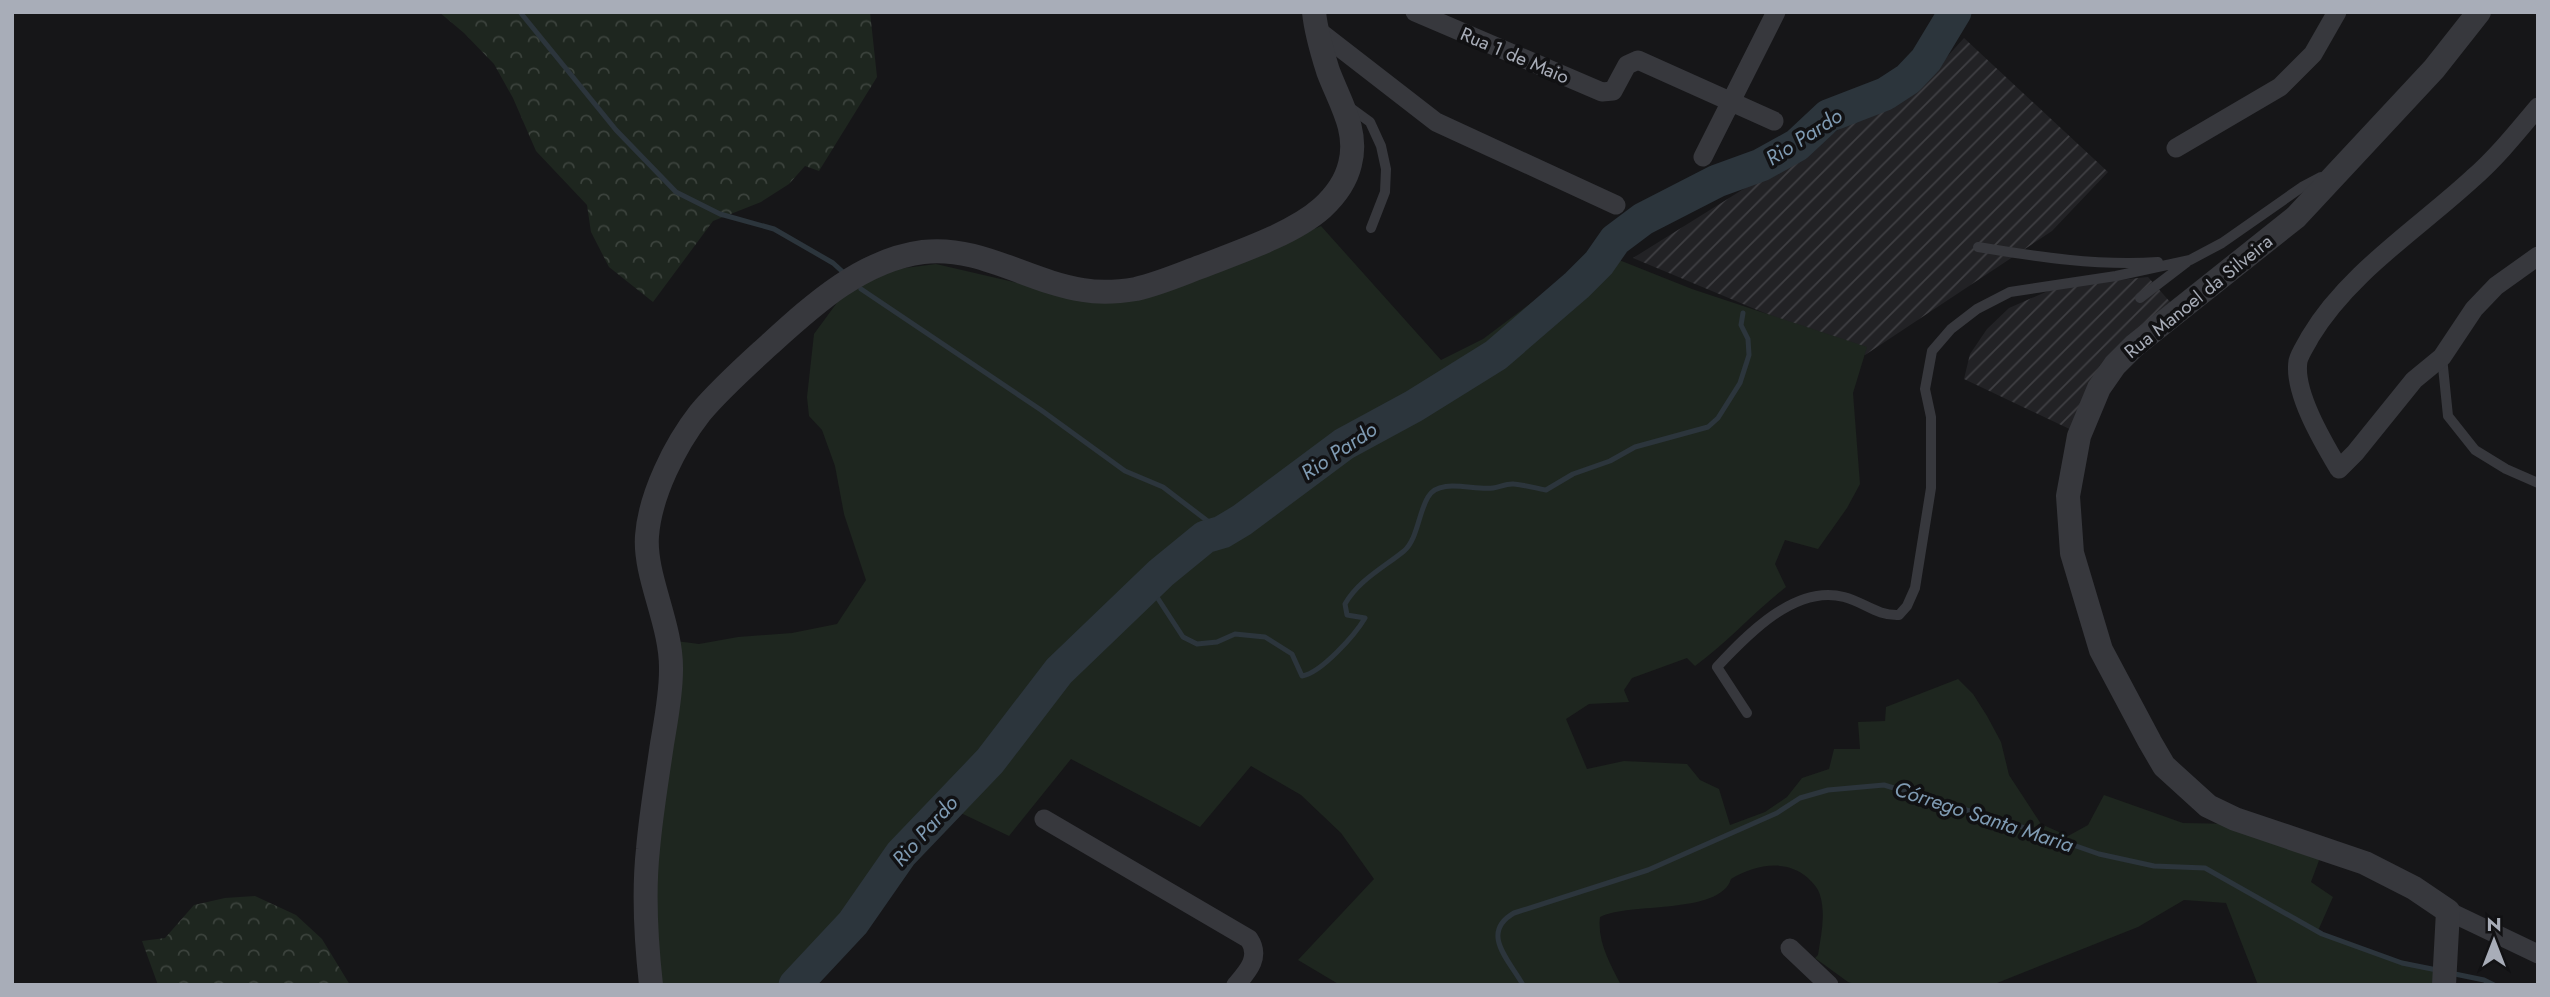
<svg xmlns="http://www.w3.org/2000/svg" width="2550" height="997" viewBox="0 0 2550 997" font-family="Jost,sans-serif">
	<defs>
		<pattern id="industrial-furrows" width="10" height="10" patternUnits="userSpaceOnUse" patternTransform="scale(1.75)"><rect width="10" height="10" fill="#222225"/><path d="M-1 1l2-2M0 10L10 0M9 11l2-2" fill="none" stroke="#3f3f43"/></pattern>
		<pattern id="forest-crowns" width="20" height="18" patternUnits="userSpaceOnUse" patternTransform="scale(1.75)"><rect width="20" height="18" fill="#1e261f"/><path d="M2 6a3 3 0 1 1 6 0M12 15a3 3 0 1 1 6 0" fill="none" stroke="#3c433d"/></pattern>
	</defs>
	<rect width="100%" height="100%" fill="#161618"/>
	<path fill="url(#industrial-furrows)" d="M1964 38 2108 172 2052 231 1865 355 1633 258 1936 69Z
		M2148 277 2171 303 2078 433 1964 379 1970 354 1987 329 2009 308 2048 291 2081 284Z"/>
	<path fill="#1e261f" d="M1321 226 1441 360 1483 339 1599 252 1692 289 1867 347 1853 393 1860 484 1847 508 1818 549 1785 540 1775 564 1786 587C1754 612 1728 642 1695 666L1687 658 1632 678 1624 690 1629 702 1589 704 1566 719 1587 769 1624 761 1687 764 1700 780 1719 789 1730 825 1765 812 1787 797 1802 778 1829 769 1834 749H1860L1858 722 1885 721 1886 707 1958 679 1973 694 1987 716 2001 742 2009 775 2041 824 2068 836 2088 825 2104 795 2183 823 2288 825 2327 839 2311 882 2333 897 2317 933 2371 953 2433 968 2436 985H2258L2226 903 2184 900 2138 927 1992 985H1858L1848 982 1815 958 1818 955C1821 935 1826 915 1820 895 1818 888 1813 883 1808 878 1785 858 1755 865 1731 879 1720 915 1629 902 1600 917 1597 941 1610 964 1621 985H1340L1298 960 1374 879 1341 833 1301 795 1251 766 1200 827 1071 759 1009 836 942 804 882 892 796 985H658L649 873 676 641 699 644 738 637 792 633 837 624 866 580 844 514 835 466 822 430 809 416 807 397 814 334 858 274 936 264 1096 301 1175 288Z"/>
	<path fill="url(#forest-crowns)" d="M439 12H870L877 77 819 171 805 166 789 184 761 202 713 221 653 302 609 267 591 232 587 205 536 151 513 98 494 64 464 33Z
		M255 896 296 915 322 939 350 985H158L142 941 165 938 194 905 225 898Z"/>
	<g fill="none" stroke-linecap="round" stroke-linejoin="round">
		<path stroke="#2c353c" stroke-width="5" d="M520 12 616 130 676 192 720 214 774 229 833 263 845 274
			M861 289 1041 410 1125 471 1163 487 1222 532
			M1140 592 1155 594 1183 637 1197 644 1217 642 1235 634 1265 637 1292 654 1302 676C1321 673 1355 635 1365 618L1347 615 1345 604C1359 580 1383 568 1404 551 1418 538 1418 514 1428 497 1439 477 1474 491 1493 488 1500 487 1507 483 1514 484 1525 485 1535 488 1546 490L1573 474 1610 461 1635 447 1708 427 1718 418 1740 383 1749 355 1748 339 1741 325 1743 313
			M2450 973 2484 980 2494 985
			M1523 985C1510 961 1479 933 1514 913L1648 870 1777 813 1800 798 1828 790 1884 785 2019 826 2099 854 2154 866 2205 868 2322 934 2402 963 2437 970"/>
		<path stroke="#2c353c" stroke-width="33" d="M795 985 853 923 901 854 990 761 1059 671 1161 573 1205 537 1222 532 1242 520 1344 444 1414 406 1496 355 1577 285 1599 263 1615 240 1643 219 1717 181 1761 165 1797 145 1828 116 1885 94 1908 79 1926 60 1955 12"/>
		<path stroke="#37383d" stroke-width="10" d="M1348 106 1370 122 1381 146 1386 169 1385 192 1371 228
			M1978 247C2038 257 2097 266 2158 262
			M2140 298 2187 262
			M2442 357 2448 416 2475 450 2506 469 2538 483
			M1747 713 1717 667C1747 635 1795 584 1844 597 1864 602 1877 616 1899 615L1907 606 1915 588 1931 488V417L1925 389 1932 351 1951 329 1977 309 2010 292 2116 276 2190 260 2222 243 2302 187 2321 177"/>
		<path stroke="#37383d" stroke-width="19" d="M1415 12 1602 92 1613 91 1627 65 1638 60 1774 121
			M1316 29 1436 122 1616 205
			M2538 107C2517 132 2497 157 2473 178 2419 228 2348 273 2310 337 2306 345 2300 353 2298 361 2293 392 2323 442 2339 469L2355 453 2414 380 2442 357 2474 309 2496 286 2538 256
			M2176 148 2280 87 2313 54 2337 12
			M1703 157 1776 12
			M1044 819 1249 939C1261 957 1248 971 1236 985
			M2448 911 2538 954
			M1790 948 1829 985"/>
		<path stroke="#37383d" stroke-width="24" d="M651 985C646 940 643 895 648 849 651 814 657 779 662 744 666 720 671 695 671 670 672 625 644 576 647 536 650 495 675 445 700 413 721 388 746 366 770 344 814 304 862 260 923 252 979 245 1029 282 1083 290 1100 293 1118 292 1136 289 1158 284 1179 275 1200 267 1236 253 1293 234 1322 208 1334 197 1346 181 1350 164 1359 130 1339 101 1328 71 1322 52 1316 32 1314 12
			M2444 985 2448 911 2414 888 2365 863 2235 819 2208 806 2164 766 2150 742 2101 650 2072 553 2068 496 2079 436 2099 388 2115 365 2134 346 2296 217 2434 69 2479 12"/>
	</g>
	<g text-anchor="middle" stroke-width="7" stroke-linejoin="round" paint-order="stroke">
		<g font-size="19" fill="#a8adb8" stroke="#111113">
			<text transform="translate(1515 55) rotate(23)" y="7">Rua 1 de Maio</text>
			<text transform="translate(2198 296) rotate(-39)" y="7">Rua Manoel da Silveira</text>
		</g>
		<g font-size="21" font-style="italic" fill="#7f9bb3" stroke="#111113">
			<text transform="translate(1804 137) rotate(-33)" y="7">Rio Pardo</text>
			<text transform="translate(1339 451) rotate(-34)" y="7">Rio Pardo</text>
			<text transform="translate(1984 817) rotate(18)" y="7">Córrego Santa Maria</text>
			<text transform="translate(925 831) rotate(-48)" y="7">Rio Pardo</text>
		</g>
	</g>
	<rect width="2550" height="997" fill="none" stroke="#a8adb8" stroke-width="28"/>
	<g transform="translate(2494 941)" stroke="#111113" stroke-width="5" paint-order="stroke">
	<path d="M0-5L12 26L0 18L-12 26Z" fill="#a8adb8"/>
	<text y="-10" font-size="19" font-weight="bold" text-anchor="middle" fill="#a8adb8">N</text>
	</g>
</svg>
